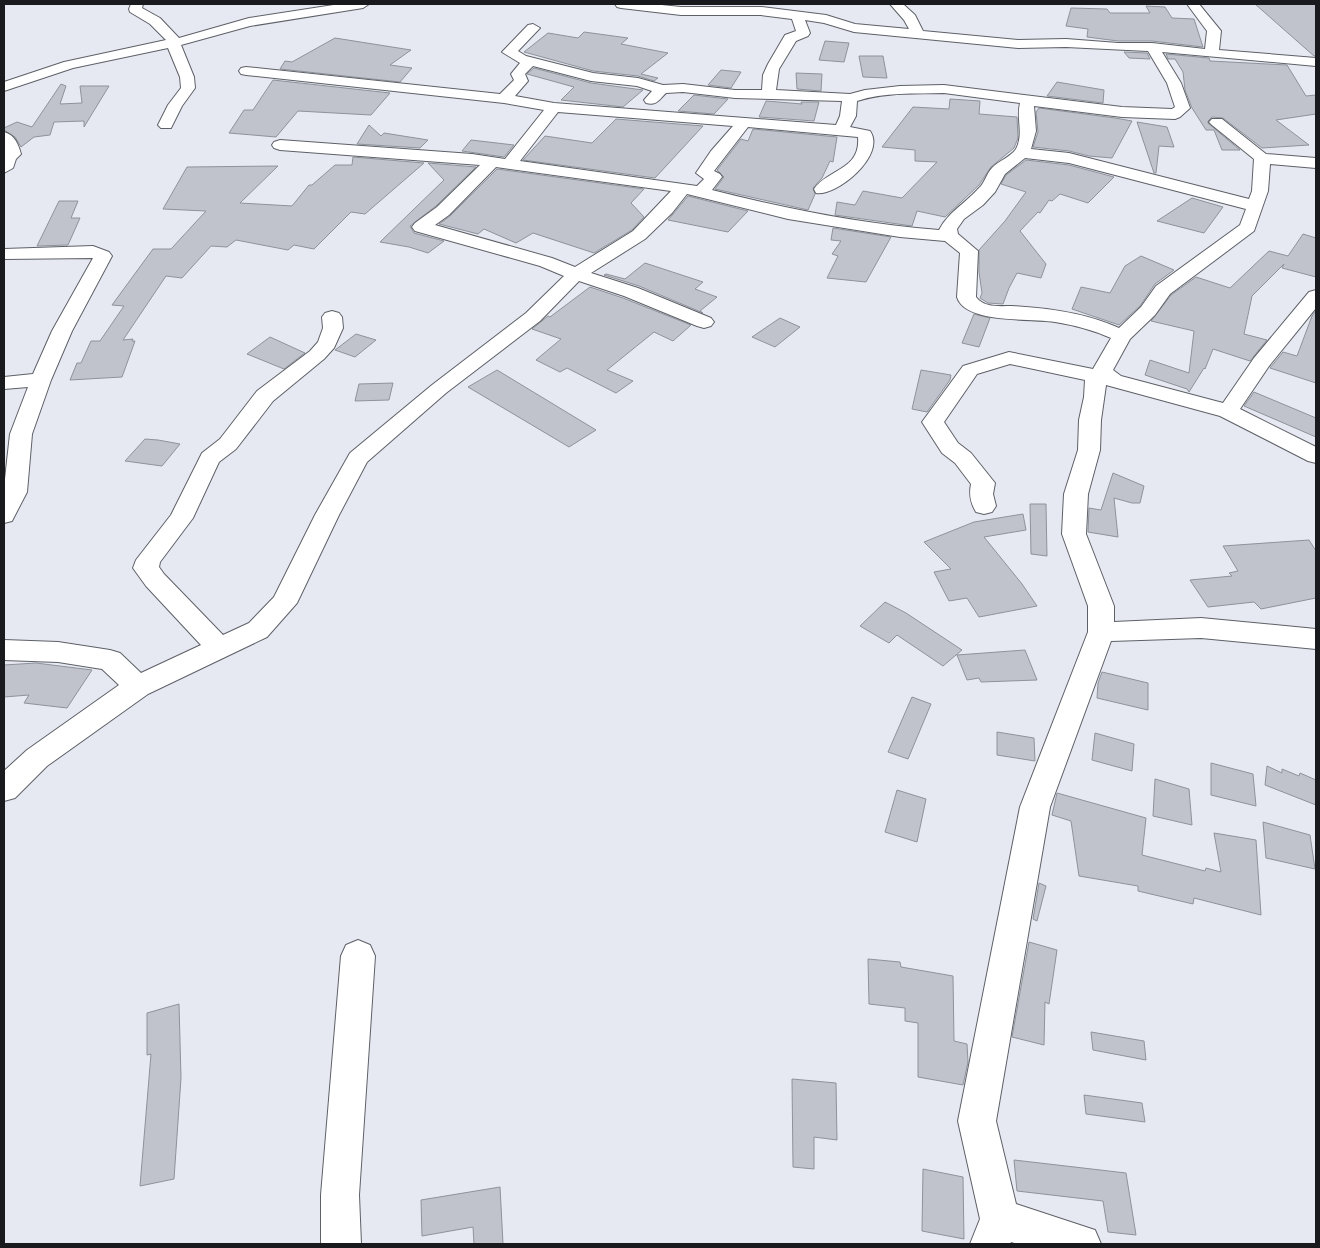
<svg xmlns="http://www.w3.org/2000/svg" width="1320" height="1248" viewBox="0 0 1320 1248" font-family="Manrope,sans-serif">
	<rect width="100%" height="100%" fill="#e6e9f2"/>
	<path fill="#c0c3cc" stroke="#8e9299" d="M1255 4H1316V56H1314Z
		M1146 6 1165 7 1172 18 1194 19 1203 47 1152 41H1118L1087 37 1088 29 1066 26 1071 8 1107 9 1110 13H1150Z
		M584 32 628 38 621 44 668 53 641 74 658 78 654 81 638 76 593 71 524 52 548 33 578 38Z
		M335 38 411 50 390 65 412 68 400 82 280 69 285 61 292 62Z
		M825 41 849 43 844 62 819 60Z
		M1124 52 1147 53 1150 59 1129 58Z
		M1166 54 1209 58 1210 61 1287 65 1306 96 1316 95V114L1276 120 1309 145 1262 148 1223 118 1212 117 1208 121V123L1240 150H1222L1214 130H1206L1192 108 1185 90 1183 72 1175 59H1168Z
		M859 56H883L887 78 863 77Z
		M534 68 591 83 643 90 623 107 561 100 574 87 527 74Z
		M721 70 741 72 731 88 708 85Z
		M796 73 822 74 821 91 797 89Z
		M273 80 390 93 371 115 298 111 276 137 229 133 244 110H253Z
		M1057 82 1104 90 1103 103 1047 96Z
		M61 84 66 86 60 104 82 103 80 86H109L84 127V121L54 122 50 135 34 137 21 147 15 137 4 130V128L17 122 32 127Z
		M694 95 728 99 714 114 678 111Z
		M950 99 980 101 979 114 1017 117 1018 138 1014 148 991 167 979 185 945 217 917 211 912 226 835 215 837 202 855 205 863 191 902 198 937 162 915 161V150L882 147 913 107 949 109Z
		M766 101 802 104 801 102H819L814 121 759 117Z
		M1039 108 1115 118 1132 121 1112 158 1089 156 1069 151 1033 147 1038 132 1036 112Z
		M616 119 703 126 655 178 523 160 545 136 592 143Z
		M1137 122 1167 127 1174 147 1159 146 1156 173H1154Z
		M369 125 381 136 384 133 428 140 420 148 357 144Z
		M753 129 837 137 833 162 830 161 822 178 813 188 815 194 808 210 715 189 724 177 717 170 741 139 748 141Z
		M471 140 514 145 504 157 462 151Z
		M353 157 424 163 365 214 351 212 314 249 294 245 288 250 236 240 227 247 211 246 182 278 166 276 123 340 133 339 132 341H135L122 377 70 380 77 363H81L91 341H100L124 306 112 305 153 249H171L206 211 163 209 187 167 278 166 240 203 292 206 309 185H312L335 165H352Z
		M1026 160 1069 165 1114 177 1088 203 1060 194 1052 201 1049 200 1040 213 1038 212 1020 231 1046 264 1041 278 1017 273 1009 288 1003 304 988 303 980 298 982 293 979 272V250L1005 221 1026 192 1001 184 1006 175Z
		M428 163 476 167 436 206 410 226 414 233 444 241 428 253 409 247 380 242 444 180Z
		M497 169 644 189 631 203 644 217 632 230 594 253 533 233 516 243 484 229 478 234 439 224 450 216Z
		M688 196 748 211 728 232 668 220Z
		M1192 198 1223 207 1204 233 1157 221Z
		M59 201H78L71 218H80L68 245 37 246Z
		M833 228 891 237 866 282 827 278 838 256 832 254 841 241 831 240Z
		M1303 234 1316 238V277L1282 268 1284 264 1252 296 1244 334 1267 340 1250 361 1213 349 1205 369 1204 368 1189 392 1187 389 1145 375 1150 360 1189 373 1194 331 1151 321 1171 295 1196 277 1230 288 1269 251 1288 256Z
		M1141 256 1174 270 1155 284 1140 306 1119 325 1072 309 1081 287 1110 293 1125 266Z
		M645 263 703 282 695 289 717 297 700 311 703 313 639 286 604 275 606 274 625 279Z
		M590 287 623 298 691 325 673 341 654 332 607 370 633 381 616 393 567 368 560 372 536 360 561 339 532 329 548 316 550 317Z
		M1316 311V383L1270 368 1283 352 1297 356 1312 316Z
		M974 314 990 318 979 347 962 343Z
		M780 318 800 327 775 347 752 337Z
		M356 334 376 340 355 357 335 350Z
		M270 337 305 353 284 369 247 354Z
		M497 370 596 430 569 447 468 387Z
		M921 370 951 375 950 380 927 412 912 409Z
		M393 383 389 400 355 401 359 384Z
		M1254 392 1316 418V437L1244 406Z
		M145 439 158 440 180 444 162 466 125 461Z
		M1113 473 1144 486 1140 503H1132L1114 498 1118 537 1088 532 1089 508 1101 510Z
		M1030 504H1046L1047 556 1031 554Z
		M1023 514 1026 530 984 537 1022 584 1037 606 979 617 967 598 949 601 934 572 951 569 924 542 974 522Z
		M1309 540 1316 551V598L1261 609 1254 602 1208 607 1190 580 1232 576 1229 573 1238 571 1223 546Z
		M885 602 906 613 962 650 943 666 897 635 889 643 860 626Z
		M1025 650 1037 680 981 682 979 678 967 680 957 655Z
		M36 663 92 670 67 708 24 703 29 695 4 697V665Z
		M1102 672 1148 683V710L1097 698 1098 683Z
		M912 697 931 704 908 759 888 752Z
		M997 732 1034 738 1035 761 997 755Z
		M1095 733 1134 744 1132 771 1092 760Z
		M1211 763 1253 774 1256 806 1211 795Z
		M1267 766 1282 773V769L1299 776 1300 773 1316 780V805L1265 785Z
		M1155 779 1189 789 1192 825 1153 816Z
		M897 790 926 799 917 842 885 832Z
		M1057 793 1146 818 1142 855 1205 871 1206 868 1221 872 1214 833 1256 840 1261 915 1194 898 1193 904 1138 891V886L1079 876 1071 821 1052 815Z
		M1263 822 1310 835 1315 869 1266 858Z
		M1039 883 1046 886 1037 921 1033 919Z
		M1029 942 1057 950 1049 1004 1045 1002 1044 1045 1012 1037Z
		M868 959 900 962 901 967 953 976 954 1041 967 1044 968 1062 963 1085 918 1077V1023L905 1021V1008L869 1004Z
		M179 1004 181 1078 174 1179 140 1186 151 1054 147 1055V1013Z
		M1091 1032 1144 1041 1146 1060 1093 1050Z
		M792 1079 836 1083 837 1140 814 1137V1169L793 1167Z
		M1084 1095 1142 1103 1145 1122 1086 1114Z
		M1014 1160 1126 1173 1136 1235 1108 1232 1103 1201 1017 1191Z
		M923 1169 963 1177 964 1239 922 1231Z
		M500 1187 503 1244H474L473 1227 422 1236 421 1200Z"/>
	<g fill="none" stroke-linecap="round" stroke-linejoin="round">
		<g stroke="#5d6067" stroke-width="2">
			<path id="street" d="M131 4H143L142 8 160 18 179 38 249 18 340 4H369L363 8 250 26 181 45 194 77 195 88 182 106 171 128H161L158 125 168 105 181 88 180 77 168 48 73 68 4 91V82L64 62 166 40 150 24 130 12 129 9Z
				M615 4H652L681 7H761L826 15 855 24 909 29 904 20 890 4H903L915 15 923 31 1018 40 1066 39 1118 43H1152L1205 49 1207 31 1187 4H1199L1221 31 1219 50 1316 58V66L1162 52 1181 83 1190 108 1180 117 1175 119 1122 117 1034 106 1036 131 1031 149 1069 153 1249 199 1252 191 1254 159 1212 125 1209 122 1212 119H1222L1266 154 1316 158V168L1270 164 1268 191 1254 231 1170 294 1155 315 1130 339 1113 370 1121 376 1223 403 1254 358 1309 292 1316 290V308L1269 366 1240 409 1316 447V463L1308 461 1220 416 1106 385 1101 420 1100 450 1088 494 1086 534 1114 606V622L1201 618 1316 629V649L1201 638 1111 641 1050 807 996 1121 1016 1204 1095 1230 1101 1244H1018L1011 1242 1010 1244H970L980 1219 958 1121 1020 807 1088 632V606L1062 534 1064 494 1078 450 1079 420 1084 397 1085 380 1010 364 977 374 944 422 958 443 971 453 995 483 993 494 996 506 992 512 984 514 976 512C970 502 969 494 971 484L955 463 942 453 922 422 963 366 1009 352 1093 369 1111 338C1093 330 1074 325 1055 322 1031 318 965 324 957 297L960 253 945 241 900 237 788 219 687 194 672 213 645 239 591 273 638 288 711 318 714 322 711 326 704 328 697 326 624 296 579 281 540 321 446 393 367 462 339 515 297 603 267 637 148 694 47 766 15 798 4 801V771L27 750 119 685 102 669 58 662 4 660V640L58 642 110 650 120 653 141 673 201 645 146 586 133 568 136 560 171 515 202 453 220 439 257 391 310 351 318 342 323 328 322 317 325 313 332 311 339 313 342 317 343 328 334 348 324 359 273 401 236 449 219 462 193 518 160 562 159 567 164 574 223 635 249 623 274 597 315 515 350 453 432 385 526 313 564 276 540 266 415 231 412 227 415 223 437 207 480 165 280 150 274 148 272 145 274 142 280 140 472 154 505 159 544 110 504 103 246 75 241 74 239 71 241 68 246 67 500 94 514 80 511 74 520 63 502 52 528 25 533 24 540 28 518 51 526 56 593 73 638 78 663 85 683 84 735 90H762L763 75 768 64 785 35 796 31 792 19 761 15H681L621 8 617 7ZM805 20 824 23 854 32 1018 48 1066 47 1148 51 1167 83 1175 107 1172 109 1122 107 944 85 900 86 865 90 850 94 776 90 779 69 796 41 808 36 810 33ZM533 66 591 81 637 86 652 91 644 100 646 103C656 106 659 100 666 93L683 92 735 98 842 101 840 116 836 125 554 103 515 96 528 81 525 74ZM944 93 1020 103C1016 119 1024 134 1016 149 1011 157 998 161 992 168 986 174 985 183 979 188 966 203 948 212 939 230 862 224 787 209 712 190L722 177 720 174 714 171 748 127 858 137C861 170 828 169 814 189L816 193C836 197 887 155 870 131L850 127 856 116 857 101C884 92 915 94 944 93ZM558 112 733 126 711 151 696 173 704 179 697 186 520 161ZM1025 158 1069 163 1246 209 1240 225 1156 286 1141 307 1119 328C1086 313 1049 308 1012 306 1000 306 984 308 976 297L978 251 958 234 957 229 964 219 983 205 995 192 1005 174ZM496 167 671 191 633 231 575 267 552 258 435 225 449 215Z
				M4 132C15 135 18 144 21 154L16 159 13 168 4 173Z
				M93 246 109 252 112 256 72 331 51 380 32 434 27 492 12 521 4 523V488L10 434 28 387 4 389V377L33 374 52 331 93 258 4 259V249Z
				M358 940 370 945 375 956 359 1195 361 1244H321V1195L341 956 346 945Z"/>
		</g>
		<use href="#street" fill="#fff" fill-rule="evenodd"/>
	</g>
	<rect width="1320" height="1248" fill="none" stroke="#191a1d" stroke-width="10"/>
</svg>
